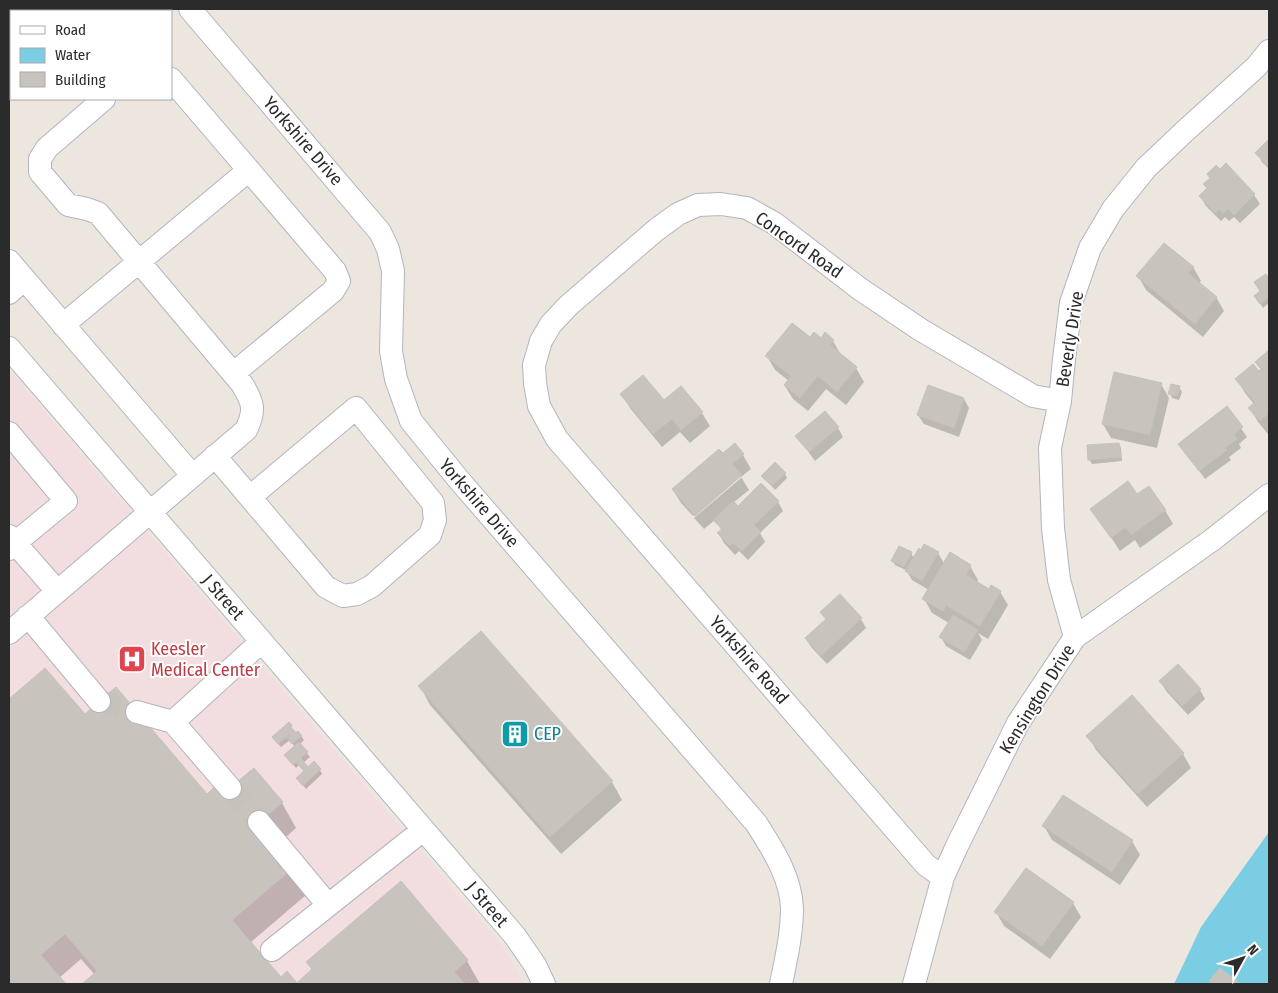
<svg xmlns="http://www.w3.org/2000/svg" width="1278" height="993" viewBox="0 0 1278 993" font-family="'Fira Sans Condensed',sans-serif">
	<rect width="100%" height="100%" fill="#ece6df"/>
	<path fill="#f2dddf" d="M9 370 503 947 524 984H9Z"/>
	<path fill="#7bcde4" d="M1269 832V984H1174L1201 927Z"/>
	<path fill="#0003" d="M1269 141V169L1262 162 1257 153Z
		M1226 165 1254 195 1260 204 1240 223 1234 217 1229 221 1225 217 1221 221 1206 206 1201 197 1208 190 1205 185Z
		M1193 267 1201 281 1199 283 1216 297 1224 311 1203 337 1146 290 1138 276Z
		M1265 275 1269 281V303L1263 308 1258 300Z
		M825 334 833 341 841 355 856 368 864 382 846 405 826 389 808 411 793 399 785 386 789 381 775 370 767 356 810 339H821Z
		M1269 352V433L1268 434 1258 422 1250 408 1254 404 1245 393 1237 379 1259 373 1261 370 1257 362Z
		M1161 384 1169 398 1157 448 1111 438 1103 424Z
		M1179 387 1182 392 1179 400 1172 398 1170 393Z
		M622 394 664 401 702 413 710 426 690 443 680 432 662 447 630 408Z
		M964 399 969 408 959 437 924 424 918 415Z
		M1227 408 1247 437 1239 444 1241 448 1229 457 1231 460 1205 479 1180 444Z
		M838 428 843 437 815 461 797 436Z
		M1119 444 1121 448 1122 461 1092 464 1089 459Z
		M722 455H743L751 469 741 477 749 490 733 503 738 508 778 502 783 511 760 533 765 542 748 560 739 551 735 555 724 543 719 534 722 531 715 520 704 529 694 518 741 478V474L693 516 681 503 673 490Z
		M785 474 787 478 775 490 763 476Z
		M1137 496 1165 510 1173 524 1140 548 1135 540 1120 551 1092 509Z
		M911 553 914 559 938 553 945 565 970 566 978 580 977 583 989 591 1000 592 1008 605 988 639 978 633 982 640 970 660 946 646 941 637 949 623 932 613 924 599 929 590 912 580 906 570 895 565 893 561Z
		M822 613 861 619 866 628 827 664 812 648 806 639 826 620Z
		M480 633 612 782 622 800 561 854 430 705 420 686Z
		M1178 666 1200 690 1205 699 1188 715 1166 691 1161 682Z
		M45 670 85 715 207 796 282 803 296 828 273 849 306 895 250 943 280 978 286 973 296 984H84L95 975 81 959 59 978 64 984H9V701Z
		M289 723 293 731 301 736 304 740 300 744 310 757 303 763 308 768 320 770 322 774 306 789 298 779 305 772 299 765 296 768 288 759 295 747 290 740 281 747 276 741Z
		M1088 736 1183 754 1191 768 1147 807 1096 750Z
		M1044 826 1132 841 1140 855 1120 885 1052 840Z
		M1073 903 1081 917 1050 959 1004 926 996 912Z
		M467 961 480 984H297L312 970 308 962Z"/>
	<path fill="#c8c4bd" stroke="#c7c1b9" d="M1269 139V167L1255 153Z
		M1226 163 1255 194 1234 215 1228 209 1223 213 1219 209 1215 213 1199 196 1207 188 1203 184 1210 178 1207 174 1216 165 1220 169Z
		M1164 243 1194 267 1188 273 1217 297 1195 324 1136 276Z
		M1266 274 1269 279V297L1260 304 1254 296 1260 291 1254 282Z
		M792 323 810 337 814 332 821 338 825 332 834 340 830 345 857 367 837 392 818 376 800 398 784 385 791 376 765 356Z
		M1269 350V413L1260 421 1248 408 1255 402 1235 379 1253 364 1259 371 1261 369 1255 362Z
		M1114 372 1162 383 1150 435 1102 424Z
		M643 375 664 400 681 386 703 412 681 430 672 419 653 434 620 394Z
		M1171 384 1180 386 1177 396 1168 394Z
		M928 385 964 398 954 428 917 415Z
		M1227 406 1243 427 1234 434 1237 439 1225 448 1227 450 1199 471 1178 444Z
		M825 411 839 427 809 452 795 436Z
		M735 443 744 454 732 464 742 475 695 516 672 489 719 449 723 453Z
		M1119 443 1121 457 1088 460 1087 445Z
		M775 462 786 473 772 486 761 476Z
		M1128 481 1137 494 1149 486 1166 510 1131 535 1126 527 1111 538 1090 509Z
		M761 483 779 501 754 525 761 532 742 551 733 543 730 546 717 533 722 529 713 520 733 501 738 506Z
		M924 544 939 552 922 581 905 571 919 548 921 550Z
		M899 546 912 552 904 567 891 561Z
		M950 552 971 565 966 575 989 589 991 585 1001 591 980 626 946 605 943 611 922 599Z
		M840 594 862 618 821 656 805 638 826 619 820 612Z
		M953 615 978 630 964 652 939 637Z
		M481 631 613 781 550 837 418 686Z
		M1178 664 1201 689 1182 706 1159 681Z
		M45 668 85 714 116 687 207 794 219 783 230 788 254 768 283 802 255 826 292 869 232 920 281 977 287 971 297 983 312 969 306 962 401 881 468 960 454 972 465 984H82L97 971 65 934 41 955 66 984H9V699Z
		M1132 695 1184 753 1138 794 1086 736Z
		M289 722 292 725 291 727 296 733 298 731 302 736 292 744 287 738 291 735 290 734 278 744 272 737Z
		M299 742 308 752 301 758 308 767 314 761 321 769 303 786 296 778 304 771 296 762 293 765 284 755Z
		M1063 795 1133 840 1112 872 1042 826Z
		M1026 868 1074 902 1042 946 994 912Z
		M1220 968 1241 984H1213L1209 981Z"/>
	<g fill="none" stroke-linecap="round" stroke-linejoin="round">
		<path stroke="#c5c1bb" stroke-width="22" stroke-dasharray="22 11" stroke-linecap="butt" d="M99 701 137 712
			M230 788 259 822"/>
		<g stroke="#b2b5be" stroke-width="24">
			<path id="minor" d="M190 9 380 232 388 249 393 271 391 351 396 379 411 421 459 480 756 823C772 848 791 877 792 908 792 934 786 959 781 984
				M22 11 25 9
				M171 79 335 271 339 281 333 291 234 373
				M9 261 192 475
				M9 293 24 279
				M63 325 249 170
				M9 348 515 936 535 965 544 984
				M9 433 66 501 15 543 9 536
				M215 456 326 587 343 596 357 594 372 586 430 535 435 520 433 503 356 408 250 497
				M9 549 15 543 57 591
				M28 616 99 701
				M9 633 246 430C256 410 253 402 242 384L98 213 87 209 68 205 40 172V159L47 148 104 99
				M1075 637 1059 580 1053 528 1050 448 1060 401 1064 359 1071 303 1090 248 1113 209 1146 168 1185 131 1256 67 1269 51
				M137 712 173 722 261 642
				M173 722 230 788
				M259 822 328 905
				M943 877 926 865 557 439 539 406 535 383 534 365 541 341 551 324 569 305 656 230 678 214 698 205 721 204 747 208 774 223 860 289 921 330 1033 396 1060 401
				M272 950 423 830
				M914 984 943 877 957 846 1018 723 1075 637 1212 540 1269 495"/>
		</g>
		<use href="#minor" stroke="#fff" stroke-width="22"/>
	</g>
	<defs>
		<g id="hospital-square" transform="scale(1.4375)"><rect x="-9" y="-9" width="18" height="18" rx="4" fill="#e0444e" stroke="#fff"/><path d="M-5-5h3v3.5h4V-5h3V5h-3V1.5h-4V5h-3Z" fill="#fff"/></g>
		<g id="building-square" transform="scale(1.4375)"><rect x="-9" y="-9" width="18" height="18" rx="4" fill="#0f9aa8" stroke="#fff"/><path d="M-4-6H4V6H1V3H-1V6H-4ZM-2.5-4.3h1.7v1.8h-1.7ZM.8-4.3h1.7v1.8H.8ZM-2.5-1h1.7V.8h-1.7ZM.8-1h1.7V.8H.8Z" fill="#fff"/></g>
	</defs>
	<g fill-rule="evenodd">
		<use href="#hospital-square" x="132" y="659"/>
		<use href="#building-square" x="515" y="734"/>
	</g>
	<g text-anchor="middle" stroke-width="4" stroke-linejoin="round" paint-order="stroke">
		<g font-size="18" fill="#2b2b2b" stroke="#fff">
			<text transform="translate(303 141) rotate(49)" y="6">Yorkshire Drive</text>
			<text transform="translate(799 245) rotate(35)" y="6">Concord Road</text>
			<text transform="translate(1070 339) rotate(-81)" y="6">Beverly Drive</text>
			<text transform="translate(479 503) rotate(49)" y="6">Yorkshire Drive</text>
			<text transform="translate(223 597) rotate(49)" y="6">J Street</text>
			<text transform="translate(749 660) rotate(49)" y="6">Yorkshire Road</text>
			<text transform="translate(1037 699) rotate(-58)" y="6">Kensington Drive</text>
			<text transform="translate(487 904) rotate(49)" y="6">J Street</text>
		</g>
		<g font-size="18" fill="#be3a42" stroke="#fff" text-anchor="start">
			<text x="151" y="655">Keesler<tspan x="151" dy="21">Medical Center</tspan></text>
		</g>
		<g font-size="18" fill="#0d838f" stroke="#fff" text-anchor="start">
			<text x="534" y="740">CEP</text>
		</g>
	</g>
	<rect width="1278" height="993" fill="none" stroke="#2b2b2b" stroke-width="20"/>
	<rect x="10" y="10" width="162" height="90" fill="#ffffff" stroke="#aaaaaa"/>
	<rect x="20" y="26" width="25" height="8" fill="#ffffff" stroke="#aaaaaa"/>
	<text x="55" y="35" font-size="15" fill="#2b2b2b">Road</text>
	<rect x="20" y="48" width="25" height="15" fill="#7bcde4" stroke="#aaaaaa"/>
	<text x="55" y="60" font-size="15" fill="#2b2b2b">Water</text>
	<rect x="20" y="72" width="25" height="15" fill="#c8c4bd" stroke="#aaaaaa"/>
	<text x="55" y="85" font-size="15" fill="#2b2b2b">Building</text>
	<g transform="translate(1243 958) rotate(50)" stroke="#ffffff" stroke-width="4" paint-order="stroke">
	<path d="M0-4L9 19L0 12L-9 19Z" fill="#2b2b2b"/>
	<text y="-8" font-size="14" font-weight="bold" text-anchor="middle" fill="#2b2b2b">N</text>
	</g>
</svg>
